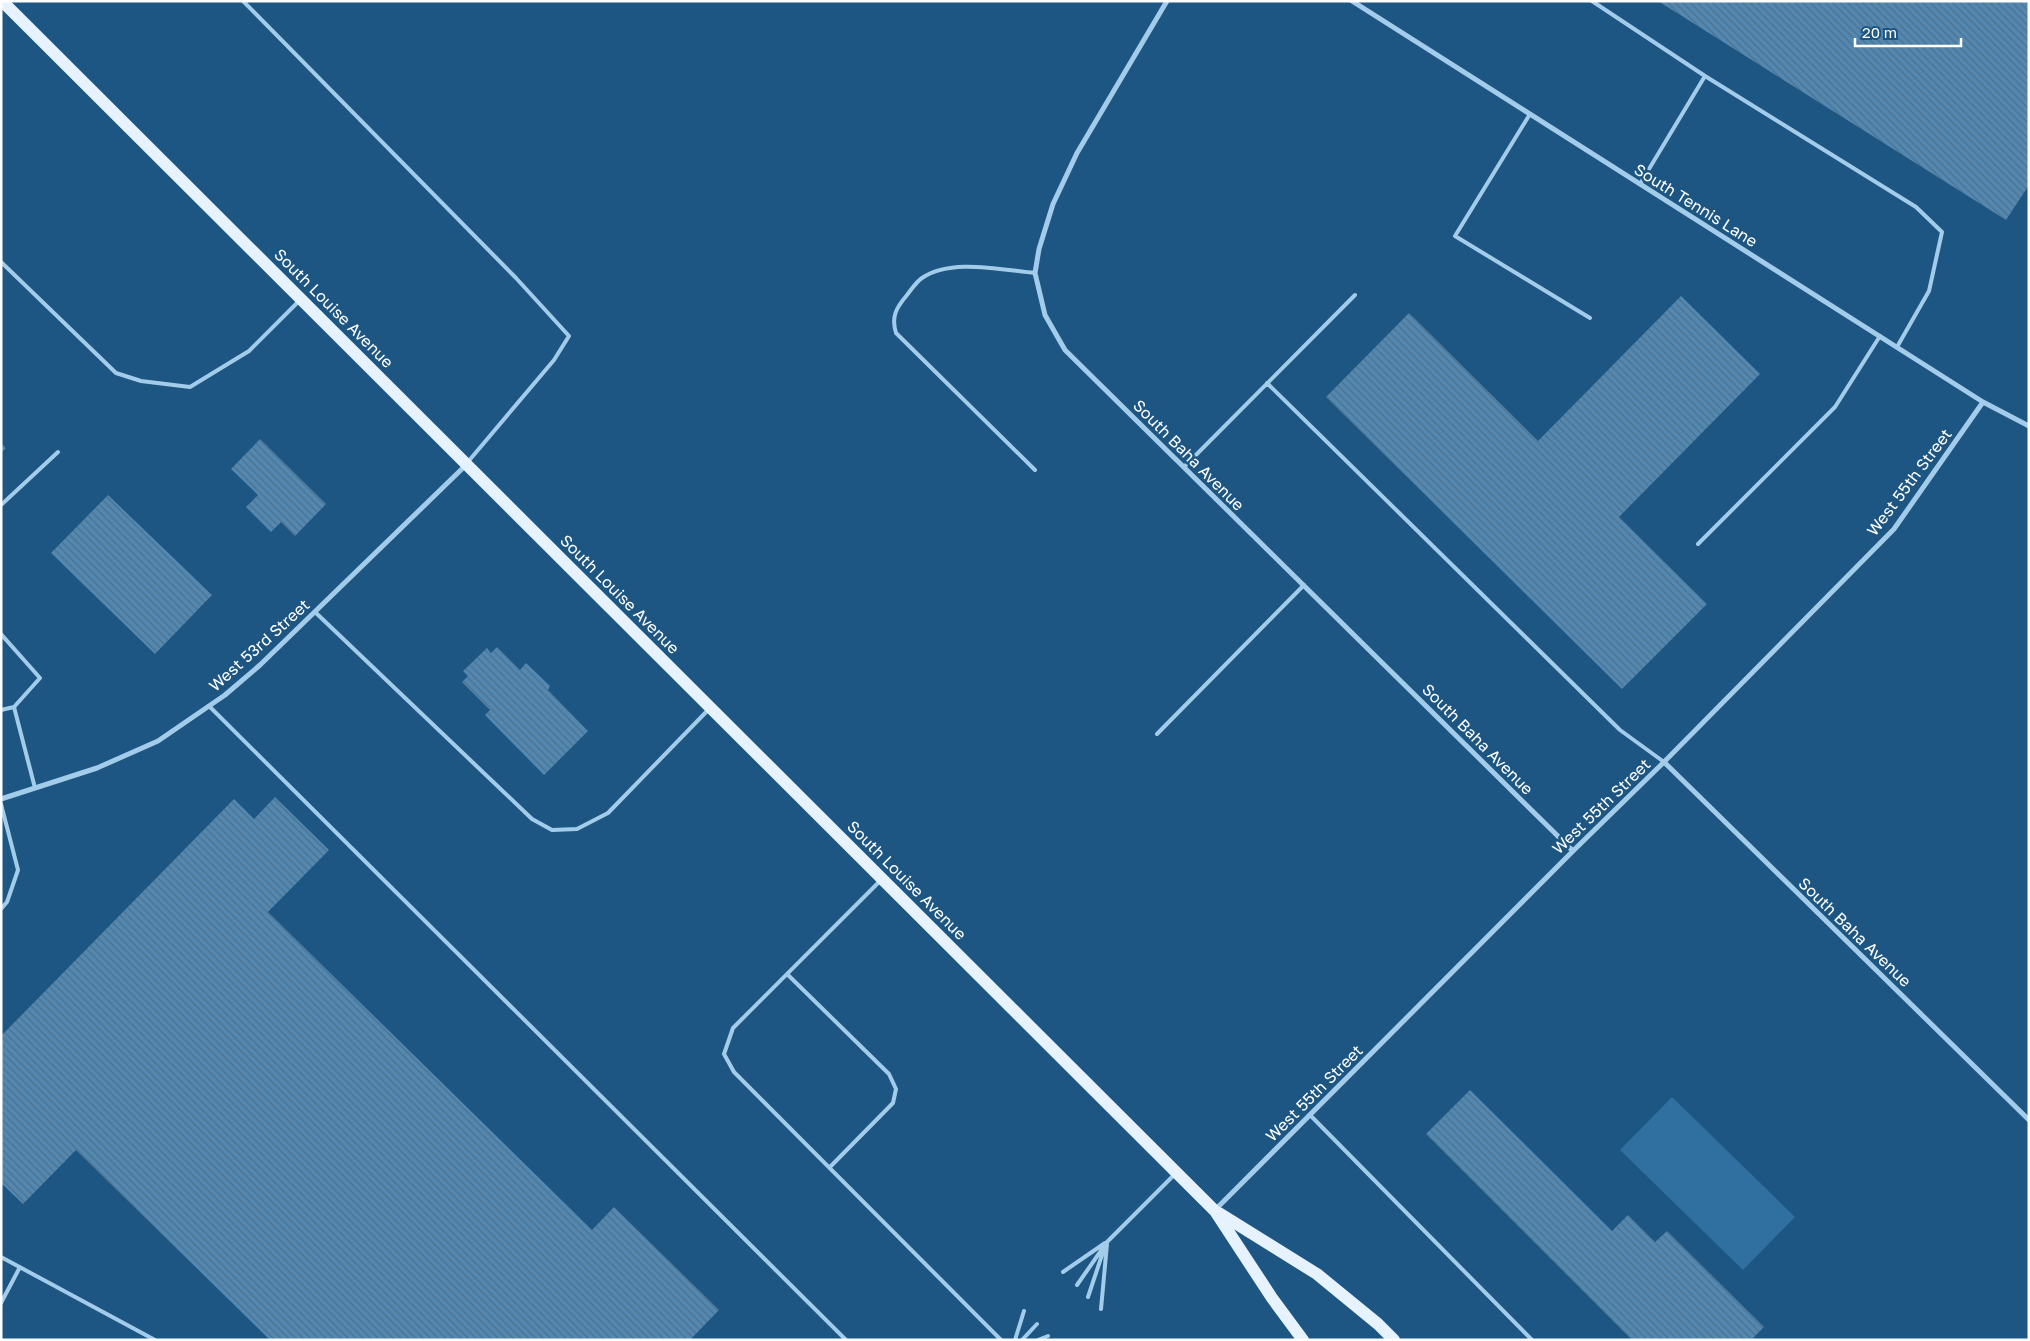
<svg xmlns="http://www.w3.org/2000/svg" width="2030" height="1341" viewBox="0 0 2030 1341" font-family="'Golos Text',sans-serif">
	<defs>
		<pattern id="building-back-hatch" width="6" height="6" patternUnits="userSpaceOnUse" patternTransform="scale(1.25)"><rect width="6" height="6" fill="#5288b1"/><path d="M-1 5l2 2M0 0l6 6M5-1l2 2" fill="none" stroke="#507089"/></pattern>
	</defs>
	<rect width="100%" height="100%" fill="#1d5682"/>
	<path fill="#3070a1" d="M1672 1097 1795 1217 1743 1270 1620 1150Z"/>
	<path fill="url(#building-back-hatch)" d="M1658 1H2029V185L2006 220Z
		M1681 296 1760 374 1619 517 1707 604 1622 689 1326 397 1409 313 1538 441Z
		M260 439 326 504 295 536 281 522 271 532 246 507 258 495 231 469Z
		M1 443 6 448 1 453Z
		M108 495 212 595 155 654 51 553Z
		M497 647 520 670 526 663 550 686 548 690 588 731 544 775 485 715 490 710 462 682 468 676 463 671 487 648 491 653Z
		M275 797 329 850 268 912 592 1230 614 1207 719 1310 690 1340H270L76 1150 23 1204 1 1183V1036L234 799 254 819Z
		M1470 1090 1612 1231 1628 1215 1655 1242 1667 1231 1764 1327 1751 1340H1632L1426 1134Z"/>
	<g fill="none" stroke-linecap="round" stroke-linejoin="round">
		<path stroke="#a3ccea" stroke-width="4" d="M243 1 516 278 569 336 554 360 467 463
			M1592 1 1705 76 1916 207 1942 232 1929 291 1897 347
			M1530 114 1455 236 1590 318
			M1640 184 1705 76
			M1 262 116 373 141 381 190 387 249 351 299 301
			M1035 273C1001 270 951 258 922 278 916 282 911 290 907 295 896 308 891 317 896 333L1035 470
			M1267 383 1620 730 1664 762
			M1184 467 1355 295
			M1 505 58 452
			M1698 544 1835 407 1880 336
			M315 612 532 819 552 830 577 829 608 813 709 709
			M1 634 40 678 14 707 1 710
			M209 706 846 1340
			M14 707 35 788
			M1157 734 1304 585
			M1 804 18 870 7 902 1 909
			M881 880 733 1028 724 1054 734 1072 1001 1340
			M787 974 889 1074 896 1089 893 1103 830 1167
			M1310 1115 1532 1340
			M1 1257 155 1340
			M1063 1272 1105 1243
			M1077 1285 1107 1242 1174 1175
			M1088 1297 1104 1249
			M1 1303 20 1267
			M1101 1309 1107 1244
			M1015 1340 1024 1311
			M1022 1340 1037 1324
			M1038 1340 1048 1336"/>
		<path stroke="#a3ccea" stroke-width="5" d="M1167 1 1077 153 1053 204 1039 249 1035 273 1045 315 1065 350 1573 851
			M1352 1 1983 402 2029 426
			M1664 762 2029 1120
			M1 799 97 768 158 741 225 695 260 665 466 465
			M1215 1210 1573 851 1664 762 1894 529 1983 402"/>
		<path stroke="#e6f2fe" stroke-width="12" d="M2 1 1215 1211 1272 1298 1303 1340
			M1219 1213 1317 1274 1378 1324 1394 1340"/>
	</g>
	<g text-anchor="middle" stroke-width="5" stroke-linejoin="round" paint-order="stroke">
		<g font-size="16" fill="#fff" stroke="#1d5682">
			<text transform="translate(1696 205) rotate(32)" y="6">South Tennis Lane</text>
			<text transform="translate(334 308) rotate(45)" y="6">South Louise Avenue</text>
			<text transform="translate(1189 455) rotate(45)" y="6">South Baha Avenue</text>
			<text transform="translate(1909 482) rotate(-53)" y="6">West 55th Street</text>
			<text transform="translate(620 594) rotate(45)" y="6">South Louise Avenue</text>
			<text transform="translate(259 645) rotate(-42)" y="6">West 53rd Street</text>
			<text transform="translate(1478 739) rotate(45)" y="6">South Baha Avenue</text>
			<text transform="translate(1601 806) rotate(-44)" y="6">West 55th Street</text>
			<text transform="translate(907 880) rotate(45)" y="6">South Louise Avenue</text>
			<text transform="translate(1855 932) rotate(44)" y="6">South Baha Avenue</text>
			<text transform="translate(1314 1093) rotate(-45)" y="6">West 55th Street</text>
		</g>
	</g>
	<rect width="2030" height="1341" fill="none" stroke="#ffffff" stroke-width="5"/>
	<path d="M1855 38v8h106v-8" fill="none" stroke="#ffffff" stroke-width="2.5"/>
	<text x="1862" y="38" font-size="15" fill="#ffffff" stroke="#1d5682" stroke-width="4" paint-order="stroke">20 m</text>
</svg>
